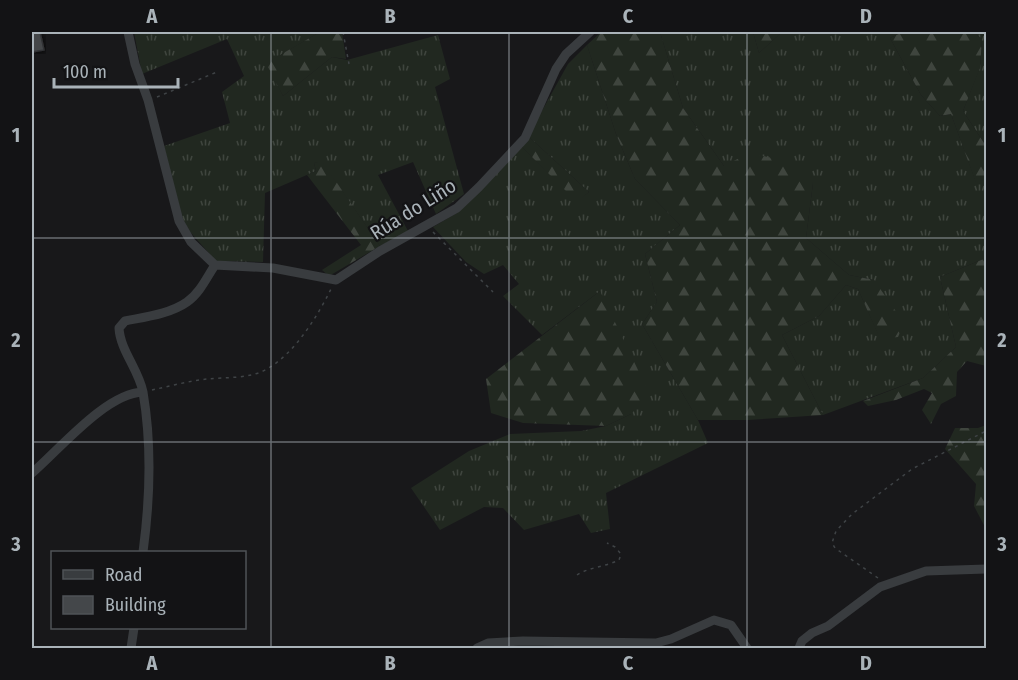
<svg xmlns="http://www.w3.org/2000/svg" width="1018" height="680" viewBox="0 0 1018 680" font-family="'Fira Sans Condensed',sans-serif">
	<defs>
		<pattern id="grass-tufts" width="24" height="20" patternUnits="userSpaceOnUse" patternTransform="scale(1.5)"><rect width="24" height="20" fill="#212820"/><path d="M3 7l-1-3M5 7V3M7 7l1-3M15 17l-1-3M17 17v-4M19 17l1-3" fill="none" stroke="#3f453e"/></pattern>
		<pattern id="forest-firs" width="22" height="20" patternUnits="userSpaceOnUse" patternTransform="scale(1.5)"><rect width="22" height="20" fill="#212820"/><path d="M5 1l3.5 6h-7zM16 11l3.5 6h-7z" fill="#3f453e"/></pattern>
		<filter id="shadow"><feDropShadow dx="2.5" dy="2.5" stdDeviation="3" flood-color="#0009"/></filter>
	</defs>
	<rect width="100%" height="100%" fill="#18181a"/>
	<path fill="url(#grass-tufts)" d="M134 32H320L267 63 283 96 332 57 347 60 438 35 450 79 435 87 464 194 436 214 413 162 378 175 408 231 380 246 322 162 314 163 316 171 265 193 263 262 216 261 184 225 164 146 230 123 222 92 244 76 227 39 142 74Z
		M660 32H753L759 53 782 32H903L890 38 921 95 940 116 951 114 976 182 986 179V258L940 277 956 347 923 378 823 415 782 335 819 316 846 285 858 289 880 338 874 280 849 275 806 238 813 183 724 166 683 108Z
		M973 32H986V146L963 111 980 67 982 39Z
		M587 45 616 134 635 179 680 225 645 254 657 302 642 324 698 420 708 443 606 493 610 529 591 533 579 514 524 530 503 508 484 507 440 530 411 488 469 451 510 434 581 431 606 426 631 414 600 291 542 335 503 296 519 284 503 265 484 274 466 262 433 227 457 213 521 146 577 201 589 192 528 136 568 64Z"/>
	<path fill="url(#forest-firs)" d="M320 32H342L346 59 332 57 283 96 266 63Z
		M601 32H660L683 108 724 166 749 153 801 164 813 183 806 238 849 275 874 280 904 323 898 337 880 339 858 289 846 285 819 316 782 335 823 415 747 420H698L642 324 657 302 645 254 680 225 635 179 616 134 587 45Z
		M753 32H782L759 53Z
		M903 32H973L982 39 980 68 963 111 986 146V179L976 183 951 114 940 116 921 95 890 38Z
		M528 136 589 192 577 202 521 146Z
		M322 161 380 246 329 276 322 270 361 245 307 175 316 171 314 163Z
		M986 258V366L967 361 957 372 956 396 941 404 931 424 922 410 932 393 924 389 896 400 868 406 863 401 923 378 956 347 940 277Z
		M600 291 650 395 631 414 606 426 523 423 491 413 486 379Z
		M986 425V529L974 506 976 484 945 449 955 428H978Z"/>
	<path fill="#44474a" stroke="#323336" stroke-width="1.5" filter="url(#shadow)" d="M32 32H40L44 50 32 52Z"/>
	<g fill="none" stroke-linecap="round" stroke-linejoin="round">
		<path stroke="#3f4346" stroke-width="1.5" stroke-dasharray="3 4.5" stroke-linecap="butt" d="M343 32 349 64
			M157 97 217 72
			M433 232 493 292
			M152 390C170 386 189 381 207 379 226 377 250 379 267 369 295 353 317 317 331 289
			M577 575C589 567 605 567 619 560L621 554 615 547 607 543
			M878 578 835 548 832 543 836 531 852 514 912 469 986 431"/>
		<path stroke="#393c3f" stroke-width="9" d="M128 32 135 64 148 100 179 221 191 242 215 265
			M215 265 273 268 336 280 380 251 457 208 479 187 525 138 556 69 566 54 590 32
			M32 473C59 450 106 393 143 392
			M143 552C150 500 152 445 143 392 139 370 120 350 119 328L125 321C145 317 170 314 187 302 200 293 207 277 215 265
			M131 648 134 628
			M477 648 488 643 523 641 656 643 671 639 714 620 731 625 747 648
			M799 648 802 641 812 633 828 626 880 587 926 571 986 569"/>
	</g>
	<path fill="none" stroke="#aab3b9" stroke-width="1.5" stroke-opacity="0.55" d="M271 32V648M509 32V648M747 32V648M32 238H986M32 442H986"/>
	<g text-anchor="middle" stroke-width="4.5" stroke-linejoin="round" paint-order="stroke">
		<g font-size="20" fill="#aab3b9" stroke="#131315">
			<text transform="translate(413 209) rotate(-32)" y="7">Rúa do Liño</text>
		</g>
	</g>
	<rect width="1018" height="680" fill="none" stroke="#131315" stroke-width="66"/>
	<rect x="51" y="551" width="195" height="78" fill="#131315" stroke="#4f5357" stroke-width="1.5"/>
	<rect x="63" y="570" width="30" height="9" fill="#393c3f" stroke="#4f5357" stroke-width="1.5"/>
	<text x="105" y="581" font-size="18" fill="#aab3b9">Road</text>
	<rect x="63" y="596" width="30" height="18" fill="#44474a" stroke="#4f5357" stroke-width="1.5"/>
	<text x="105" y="611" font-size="18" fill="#aab3b9">Building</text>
	<path d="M54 78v9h124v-9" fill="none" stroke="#aab3b9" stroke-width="3"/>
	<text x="63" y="78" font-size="18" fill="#aab3b9" stroke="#131315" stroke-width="4.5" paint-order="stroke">100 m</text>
	<rect x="33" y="33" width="952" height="614" fill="none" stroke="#aab3b9" stroke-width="2"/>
	<g font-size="20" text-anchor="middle" font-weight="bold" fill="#aab3b9">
		<text x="152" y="23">A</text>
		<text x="390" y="23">B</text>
		<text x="628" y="23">C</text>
		<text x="866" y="23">D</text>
		<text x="16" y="142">1</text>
		<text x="1002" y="142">1</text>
		<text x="16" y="347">2</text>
		<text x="1002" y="347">2</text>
		<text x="16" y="551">3</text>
		<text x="1002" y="551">3</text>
		<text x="152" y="670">A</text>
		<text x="390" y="670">B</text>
		<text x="628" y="670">C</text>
		<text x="866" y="670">D</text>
	</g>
</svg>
